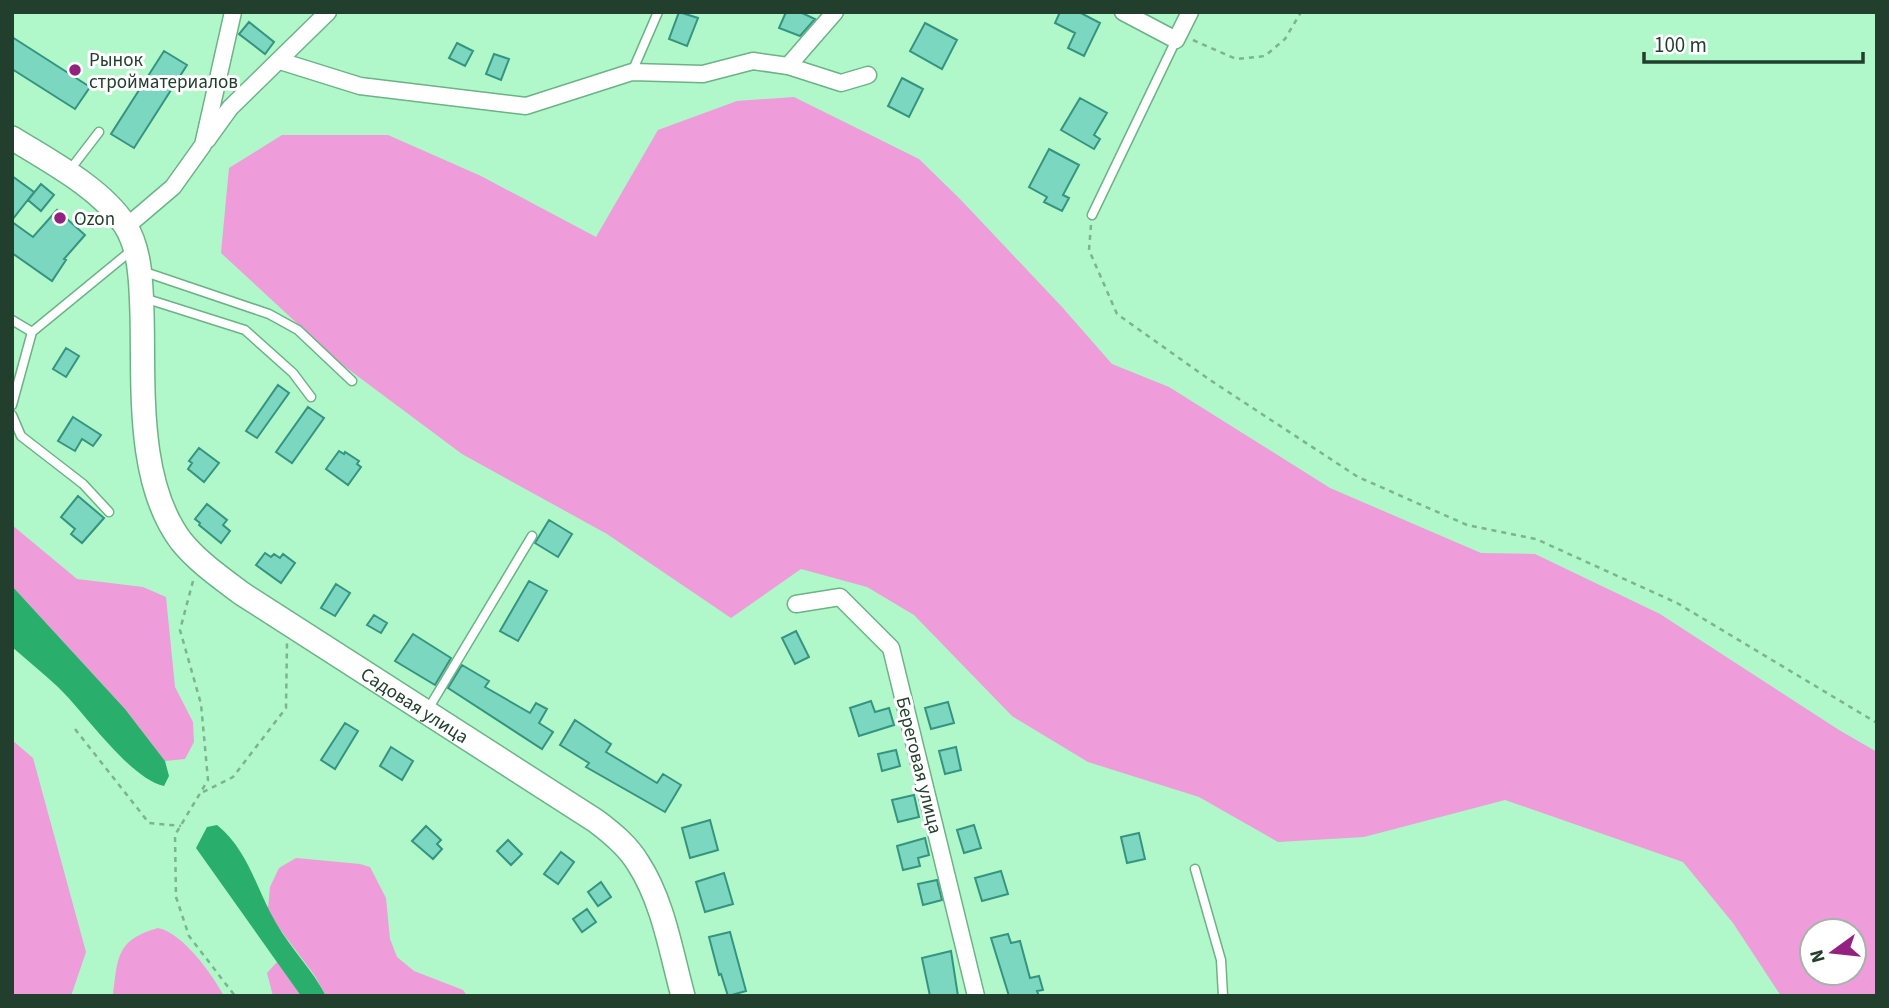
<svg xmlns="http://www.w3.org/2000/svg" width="1889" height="1008" viewBox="0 0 1889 1008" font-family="'Source Sans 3',sans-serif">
	<rect width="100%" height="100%" fill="#b0f7c9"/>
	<path fill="#ee9cda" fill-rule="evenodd" d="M794 97 919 159 960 199 1062 307 1112 364 1169 387 1330 488 1481 553 1535 554 1660 614 1839 730 1877 752V996H1781L1733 923 1683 862 1505 800 1364 837 1278 842 1199 797 1088 762 1012 716 914 615 867 587 801 569 731 618 607 534 462 454 340 363 221 253 229 168 282 135H388L481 176 596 237 658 130 737 101ZM1812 931H1854V973H1812Z
		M12 525 77 579 143 587 166 597 175 687 193 722 194 742 185 759 165 761 125 709 12 586Z
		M12 740 33 758 86 952 71 996H12Z
		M296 858 360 864 370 867 386 898 390 939 397 957 414 971 463 990 467 996H326L315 976 276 924 268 908 270 887 279 868Z
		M158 928C183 933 212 974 224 996H113C118 957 116 940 158 928Z
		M277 962 301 996H273L267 973Z"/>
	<path fill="#29ae6c" d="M12 586 125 709 165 761 169 776 164 786C130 779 84 712 58 687 43 673 27 660 12 647Z
		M217 825C249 851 256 889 276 923 291 949 312 969 326 996H301L196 848 207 827Z"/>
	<path fill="#7cd7c0" stroke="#35947f" stroke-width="2" d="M679 12 698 18 687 46 669 39Z
		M786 12H800L815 19 800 36 779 28Z
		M1060 12H1079L1100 23 1084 56 1068 48 1075 33 1055 23Z
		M249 22 274 42 265 54 239 34Z
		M925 23 957 40 942 69 910 51Z
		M12 37 90 87 75 109 12 69Z
		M457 43 473 51 465 66 449 58Z
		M164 51 187 65 134 148 111 134Z
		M494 54 509 59 501 80 486 74Z
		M902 78 923 89 909 117 888 106Z
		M1080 98 1107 113 1094 135 1100 139 1094 149 1061 130Z
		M1049 149 1079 165 1063 195 1069 198 1062 211 1044 202 1047 197 1029 187Z
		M12 176 34 192 12 220Z
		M41 184 54 195 41 211 28 200Z
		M57 210 85 235 64 259 66 260 52 281 12 253V222L33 237Z
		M66 348 79 356 66 377 53 369Z
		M278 385 289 393 257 438 246 431Z
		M308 407 324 418 292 463 276 452Z
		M73 417 101 435 93 446 82 439 75 451 58 441Z
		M199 448 219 463 204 482 188 469 192 463 189 461Z
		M339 451 344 454 345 452 359 461 357 464 361 467 348 485 326 469Z
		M78 496 104 518 82 543 71 534 75 529 61 517Z
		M207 504 227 520 223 525 230 531 221 543 199 525 200 523 195 519Z
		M549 520 572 534 558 557 535 543Z
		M265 553 271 557 274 554 280 558 283 554 295 563 281 583 256 565Z
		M529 581 547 591 518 641 500 631Z
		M336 584 350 593 335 616 321 608Z
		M374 615 387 623 381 633 367 625Z
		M796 631 809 657 795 664 782 638Z
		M413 634 451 658 435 685 395 661Z
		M462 665 489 681 485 687 530 713 536 703 547 709 539 723 553 732 542 749 448 688Z
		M871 701 875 712 889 708 894 725 859 736 850 708Z
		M948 702 954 723 931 729 925 708Z
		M575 720 611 744 606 752 657 783 663 774 681 785 665 812 586 767 589 763 560 745Z
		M345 723 358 731 335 769 321 760Z
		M391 747 413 761 402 780 380 766Z
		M956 747 961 770 945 774 939 751Z
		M896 750 900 766 882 771 878 754Z
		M914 795 919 817 898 822 892 800Z
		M710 820 718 850 690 858 682 828Z
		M974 825 981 848 964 853 957 830Z
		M426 826 441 840 437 844 442 849 433 859 412 841Z
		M1139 833 1145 859 1127 863 1121 837Z
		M925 838 929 855 918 858 920 866 903 870 897 846Z
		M508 840 522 854 511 865 497 851Z
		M561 852 574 862 558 884 544 874Z
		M1001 871 1008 894 982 901 975 878Z
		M724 873 733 904 705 912 696 882Z
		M937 880 942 900 923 905 918 884Z
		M601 882 611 897 598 906 588 892Z
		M587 909 596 922 582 932 573 919Z
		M730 932 746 991 728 996 721 974 719 975 709 937Z
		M1008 934 1011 943 1020 941 1030 978 1039 976 1043 990 1037 991 1039 996H1009L991 938Z
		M951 951 958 996H930L922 958Z"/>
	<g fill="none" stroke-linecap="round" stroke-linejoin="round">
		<g stroke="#6db287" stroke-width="11">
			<path id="lane" d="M632 72 658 12
				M69 171 99 132
				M1092 215 1176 40
				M142 271 269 314 298 330 352 381
				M144 298 245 330 293 373 311 397
				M12 320 32 332
				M12 405 32 332 132 250
				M12 415 21 436 83 484 109 512
				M427 711 532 536
				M1195 869 1221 960 1223 996"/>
		</g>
		<g stroke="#6db287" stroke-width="19">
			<path id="street" d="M1123 12 1176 40 1190 12
				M280 61 360 86 526 106 632 72 703 74 753 61 788 66 841 83 868 75
				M788 66 835 12
				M207 140 230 108 328 12
				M126 227 173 187 203 145 233 12
				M796 604 840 597 891 648 976 996"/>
		</g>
		<g stroke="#6db287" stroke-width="26">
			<g id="secondary">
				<path id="s1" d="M12 138C49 161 101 188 125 225 141 250 141 285 142 313 144 385 136 481 181 541 198 562 220 577 241 593L596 821C612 833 628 846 638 863 663 901 671 952 683 996"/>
			</g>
		</g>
		<path stroke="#7cb490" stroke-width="2.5" stroke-dasharray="5 5" stroke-linecap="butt" d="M1193 40 1236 59 1265 56 1285 39 1301 12
			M1091 225 1089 250 1117 314 1210 380 1358 477 1467 525 1536 539 1677 603 1877 723
			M193 581 180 630 201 704 208 780 175 835 176 897 189 936 235 996
			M75 729 149 823 181 826
			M203 792 233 777 286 708 287 643"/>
		<use href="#lane" stroke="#fff" stroke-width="8"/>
		<use href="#street" stroke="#fff" stroke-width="16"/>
		<use href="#secondary" stroke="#fff" stroke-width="23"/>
	</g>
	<g fill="#932180" stroke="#fff" stroke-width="2.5">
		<circle cx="75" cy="70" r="7"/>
		<circle cx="60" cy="218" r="7"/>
	</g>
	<g text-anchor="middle" stroke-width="6" stroke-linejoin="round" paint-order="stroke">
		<g font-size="19" fill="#223f2d" stroke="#fff" text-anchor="start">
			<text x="89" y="66">Рынок<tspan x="89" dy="22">стройматериалов</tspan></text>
			<text x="74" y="225">Ozon</text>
		</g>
		<g font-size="19" fill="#223f2d" stroke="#fff">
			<text dy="7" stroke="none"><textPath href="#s1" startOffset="756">Садовая улица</textPath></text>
			<text transform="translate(920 765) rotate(76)" y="7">Береговая улица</text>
		</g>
	</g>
	<rect width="1889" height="1008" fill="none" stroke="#223f2d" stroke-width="28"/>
	<g transform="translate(1833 952) rotate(255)"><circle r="33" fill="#ffffff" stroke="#a7b2ab" stroke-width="2"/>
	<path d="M0-5L12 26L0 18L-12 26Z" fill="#932180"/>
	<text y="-10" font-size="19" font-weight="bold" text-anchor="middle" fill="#223f2d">N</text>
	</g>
	<path d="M1644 52v10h219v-10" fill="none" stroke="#223f2d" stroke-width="3.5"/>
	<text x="1654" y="52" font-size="21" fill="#223f2d" stroke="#ffffff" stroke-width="5" paint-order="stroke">100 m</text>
</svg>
